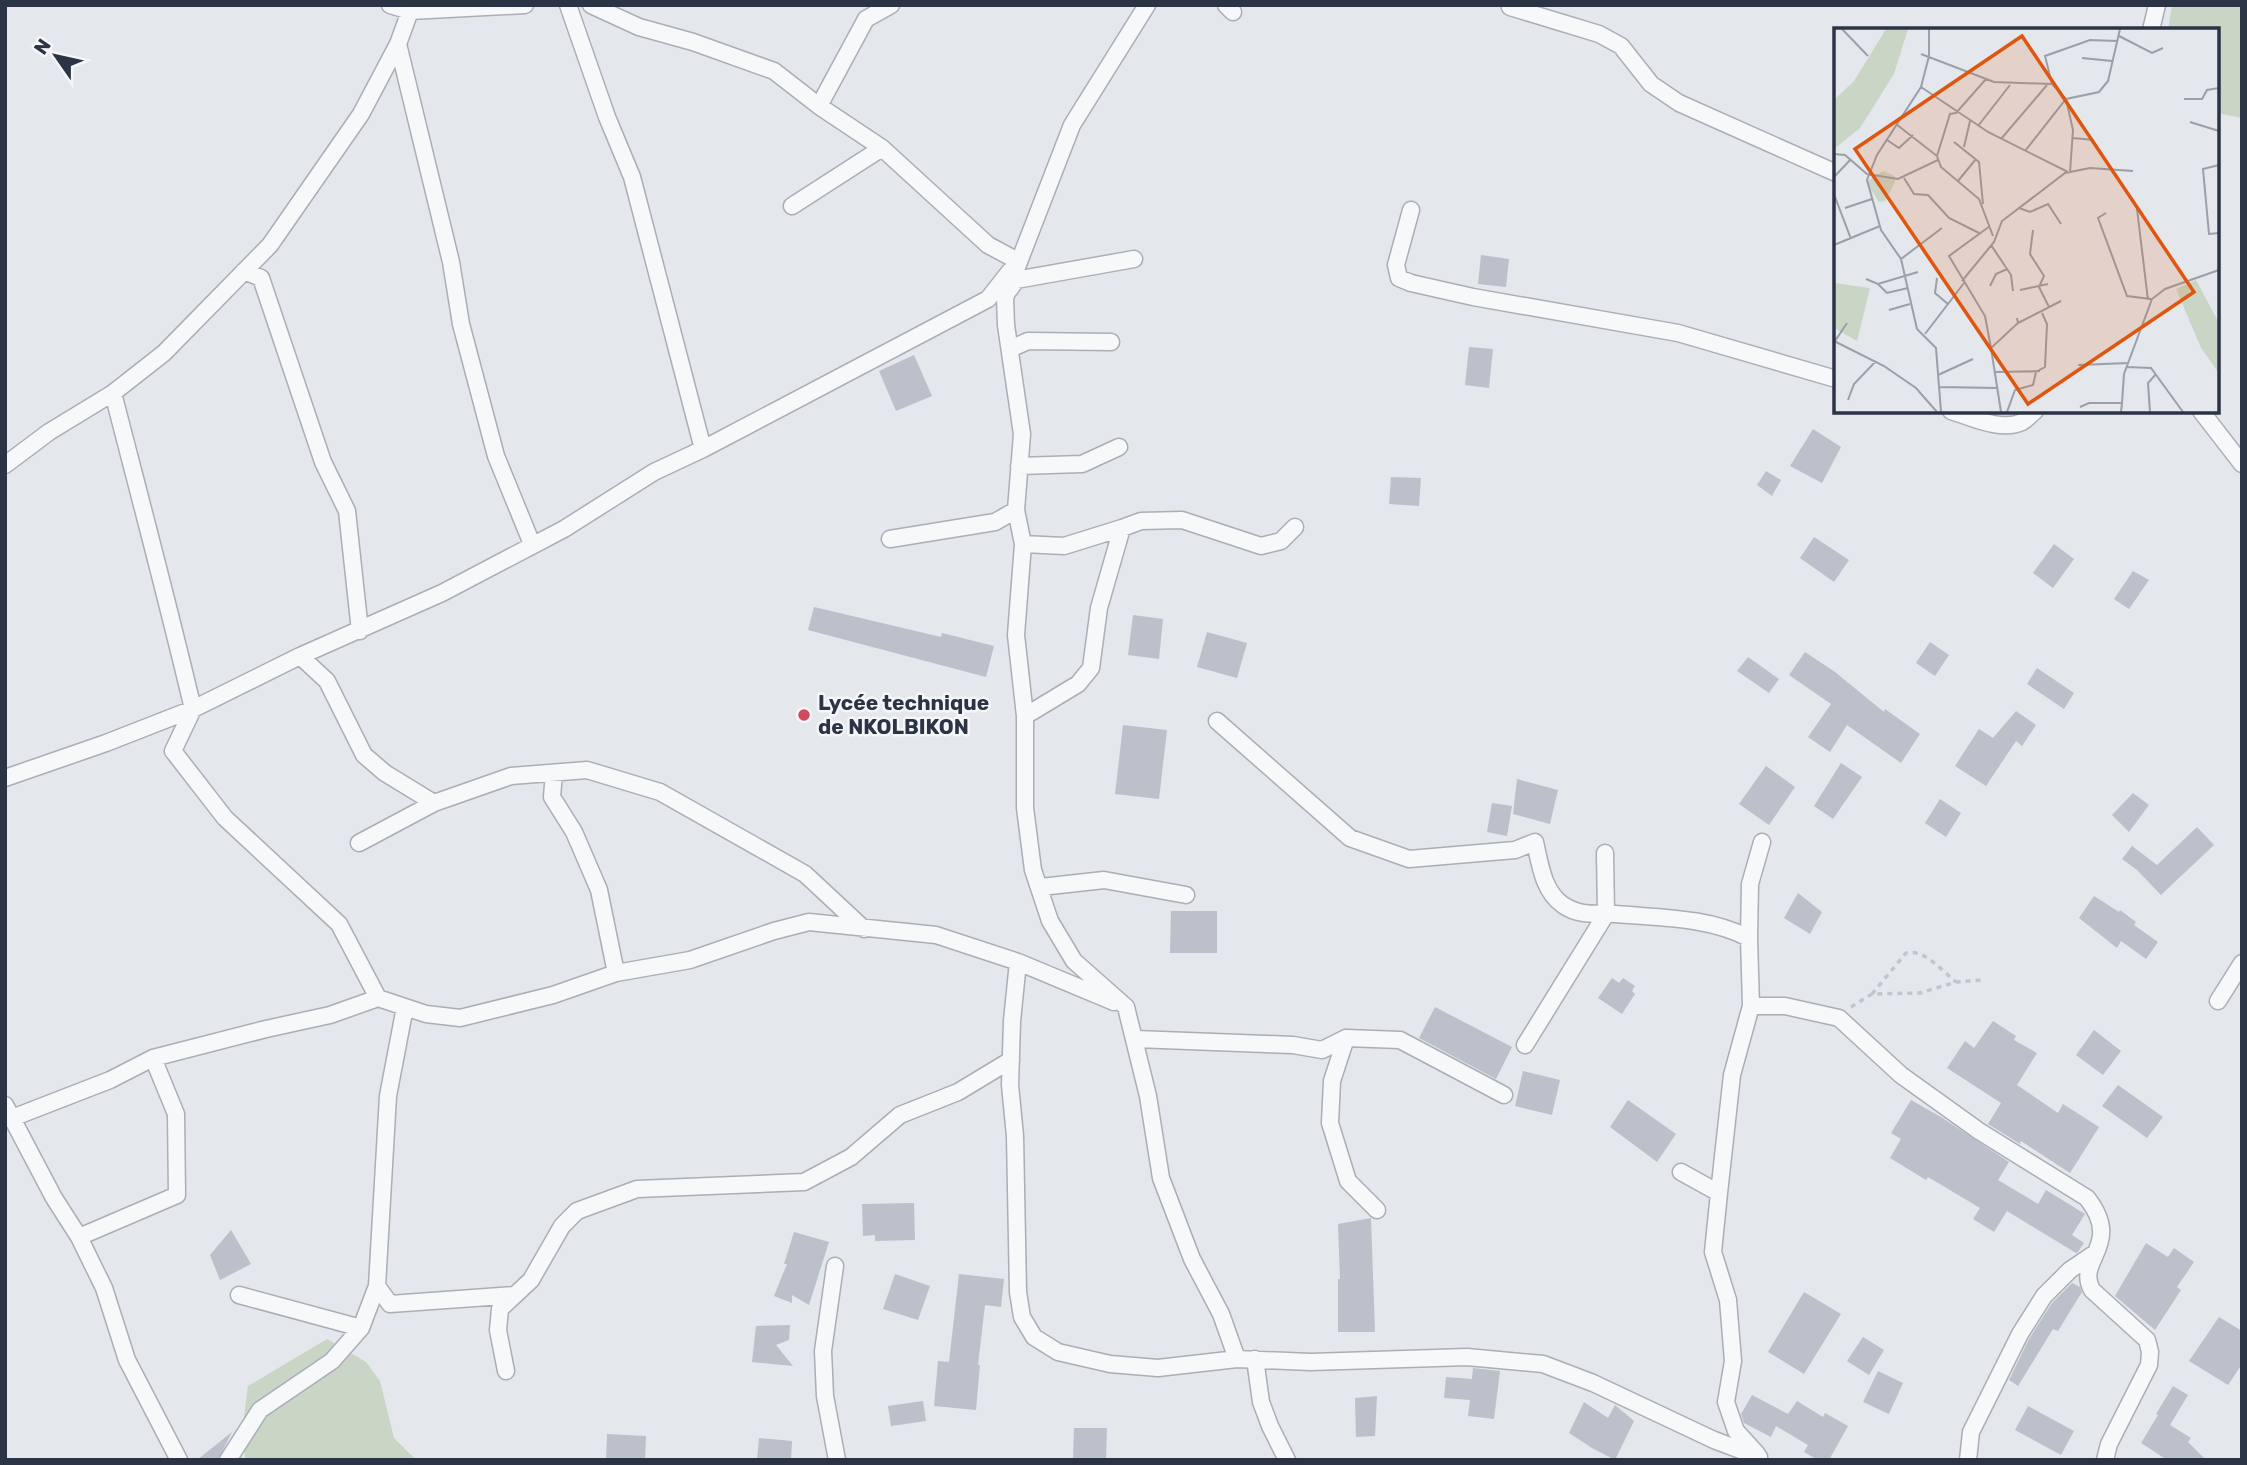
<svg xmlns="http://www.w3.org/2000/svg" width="2247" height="1465" viewBox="0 0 2247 1465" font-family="Rubik,sans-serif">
	<rect width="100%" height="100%" fill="#e4e7ec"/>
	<path fill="#c9d6c5" d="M2172 5H2242V118L2217 113V30H2168Z
		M327 1339 366 1362 380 1381 394 1438 416 1460H245L243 1424 248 1386Z"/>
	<path fill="#bbc0ca" d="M1481 255 1509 259 1506 287 1478 284Z
		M1469 347 1493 349 1489 388 1465 385Z
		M914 355 932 396 896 411 879 371Z
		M1813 429 1841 447 1822 483 1790 466Z
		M1766 471 1781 480 1772 496 1757 485Z
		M1391 477 1421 478 1419 506 1389 504Z
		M1814 537 1849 560 1834 582 1800 558Z
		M2054 544 2074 559 2053 588 2033 573Z
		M2133 571 2149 580 2129 609 2114 599Z
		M814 607 941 637 942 633 994 646 986 677 808 630Z
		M1133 615 1163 619 1159 659 1128 655Z
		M1207 632 1247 643 1237 678 1197 667Z
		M1930 642 1949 655 1935 676 1916 663Z
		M1805 652 1835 672 1884 712 1885 709 1920 734 1901 763 1847 725 1830 752 1808 737 1831 704 1789 675Z
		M1748 657 1779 679 1769 693 1737 671Z
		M2037 668 2074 693 2064 709 2027 684Z
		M2016 711 2036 725 2022 746 2016 741 1986 786 1955 766 1979 729 1993 738Z
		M1123 725 1167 730 1159 799 1115 794Z
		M1841 763 1862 777 1833 819 1814 806Z
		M1766 766 1795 787 1769 825 1739 804Z
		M1517 779 1558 790 1550 824 1513 814Z
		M2133 793 2149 805 2129 832 2112 815Z
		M1940 799 1961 813 1946 837 1925 823Z
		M1492 803 1512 806 1507 836 1487 832Z
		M2197 827 2214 845 2161 895 2137 870 2122 859 2132 846 2157 865Z
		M1798 893 1822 912 1810 934 1784 918Z
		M2094 896 2119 912 2120 910 2136 922 2134 925 2158 942 2146 959 2121 941 2117 948 2079 918Z
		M1171 911H1217V953H1170Z
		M1612 978 1619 983 1623 978 1635 986 1632 991 1635 994 1622 1014 1598 998Z
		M1435 1007 1512 1047 1496 1079 1419 1038Z
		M1993 1021 2016 1036 2014 1040 2037 1053 2017 1085 2058 1113 2063 1104 2099 1127 2070 1173 2021 1141 2020 1144 1988 1124 2001 1103 1947 1068 1965 1041 1974 1048Z
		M2094 1030 2121 1051 2103 1075 2076 1055Z
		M1523 1071 1560 1080 1552 1115 1515 1106Z
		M2118 1085 2163 1117 2147 1138 2102 1106Z
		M1628 1100 1676 1134 1657 1162 1610 1127Z
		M1911 1100 1941 1117 2009 1162 1998 1180 2038 1204 2046 1190 2085 1214 2072 1235 2084 1243 2078 1252 2076 1253 2007 1211 1994 1232 1973 1219 1980 1208 1928 1177 1926 1180 1890 1158 1901 1139 1891 1133Z
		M914 1203 915 1240 875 1241V1235L863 1236 862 1204Z
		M1371 1218 1375 1332H1338V1279H1340L1338 1224Z
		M231 1230 251 1264 220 1280 210 1255Z
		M794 1232 829 1242 809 1305 792 1295V1303L774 1296 787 1264H784Z
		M2146 1243 2168 1257 2174 1248 2194 1262 2177 1287 2181 1290 2155 1330 2115 1296Z
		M895 1274 930 1286 918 1320 883 1309Z
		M959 1274 1004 1279 1001 1307 985 1305 978 1365H980L976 1410 934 1406 938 1361 949 1362Z
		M2072 1283 2080 1287 2082 1292 2058 1331 2053 1329 2018 1386 2009 1380 2029 1339 2052 1303Z
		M1804 1292 1841 1314 1804 1374 1768 1352Z
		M2219 1317 2242 1331V1364L2228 1385 2189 1361Z
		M790 1325 789 1340 776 1345 793 1366 752 1362 756 1326Z
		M1863 1337 1884 1350 1869 1375 1847 1361Z
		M1473 1368 1500 1371 1494 1419 1468 1416 1470 1400 1444 1398 1446 1377 1472 1379Z
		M1878 1371 1903 1383 1889 1414 1863 1402Z
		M2173 1386 2188 1395 2170 1425 2191 1438 2188 1442 2206 1460H2167L2141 1443 2158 1415 2156 1414Z
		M1752 1395 1788 1414 1797 1401 1823 1417 1825 1413 1848 1426 1829 1460H1818L1804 1452 1808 1445 1776 1426 1771 1437 1744 1423 1741 1414Z
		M1377 1396 1375 1436 1356 1437 1355 1398Z
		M923 1401 926 1421 891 1426 888 1406Z
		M1584 1402 1608 1418 1615 1405 1634 1421 1615 1460 1592 1448 1569 1433Z
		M2028 1406 2074 1431 2061 1455 2015 1430Z
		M1074 1428H1107L1106 1460H1073Z
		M232 1432 218 1460H197Z
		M607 1434 646 1436 645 1460H606Z
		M759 1438 792 1441 791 1460H757Z"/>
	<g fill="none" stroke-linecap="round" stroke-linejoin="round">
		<g stroke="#a9aeb7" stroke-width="19">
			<path id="minor" d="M390 5 410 11 525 5
				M568 5 607 117 632 177 703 449
				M591 5 639 27 693 42 774 71 819 106 882 148 988 245 1018 261
				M1147 5 1072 125 1005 298 1006 325 1022 434 1016 510 1023 544 1016 635 1025 716V808L1033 870 1050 921 1074 961 1126 1007 1148 1096 1161 1178 1192 1259 1221 1314 1237 1359
				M1226 5 1233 12
				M1510 7 1599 34 1621 46 1651 84 1679 103 1836 173
				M2151 30 2157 5
				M398 44 451 262 461 324 496 456 532 544
				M819 106 866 19 891 5
				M792 206 882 148
				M1411 210 1396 265 1399 278 1411 283 1473 297 1678 333 1836 379
				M244 271 261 278 323 462 347 511 360 631
				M1010 289 1016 280 1134 259
				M1010 349 1028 341 1111 342
				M113 393C140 498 168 603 193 709L173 751 225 818 339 924 378 998
				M1951 411C1971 417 2001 432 2022 422 2027 419 2031 414 2035 411
				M2201 411 2242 464
				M5 465 49 432 113 393 164 353 270 245 361 114 398 44 410 11
				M1019 466 1082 464 1119 447
				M890 539 995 522 1016 510
				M1023 544 1064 546 1122 528
				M300 656 327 681 364 755 385 773 434 803
				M1025 716 1078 684 1091 668 1099 608 1122 528 1141 521 1182 520 1261 546 1281 541 1295 527
				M1217 721 1350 838 1409 859 1515 850 1535 842C1540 864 1543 891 1563 905 1581 917 1596 913 1616 914 1661 918 1707 917 1749 938
				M554 773 552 797 574 832 599 890 616 973
				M5 778 106 743 193 709 300 656 442 593 564 529 654 472 703 449 988 299 1010 271
				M359 843 434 803 511 776 587 770 660 792 805 874 864 929
				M1041 887 1104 880 1186 895
				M1018 962 1012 1021 1010 1085 1015 1136 1018 1292 1022 1317 1034 1337 1058 1352 1110 1364 1158 1368 1237 1359 1311 1362 1467 1357 1543 1364 1593 1383 1714 1440 1759 1457
				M2218 1001 2242 963
				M1751 1006H1785L1839 1018 1901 1075 1979 1131 2087 1198C2124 1245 2075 1260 2092 1290L2147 1340 2150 1352 2149 1365 2109 1444 2105 1460
				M1346 1038 1332 1081 1330 1123 1348 1181 1377 1210
				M1136 1039 1293 1045 1322 1050 1346 1038 1400 1040 1504 1095
				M1525 1045 1606 914 1605 853
				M5 1105 54 1198 79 1237 104 1288 127 1360 179 1460
				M12 1118 110 1080 153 1058 266 1029 330 1015 378 998 426 1014 460 1018 553 995 616 973 690 960 774 931 809 922 936 935 1018 962 1114 1002
				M1681 1172 1719 1193 1713 1252 1728 1300 1733 1361 1726 1402 1736 1431 1757 1454
				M1719 1193 1732 1075 1751 1006 1749 938 1750 884 1762 842
				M79 1237 177 1195 176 1114 153 1058
				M835 1266 823 1351 825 1396 837 1460
				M377 1286 390 1304 515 1295 531 1280 562 1226 577 1211 637 1189 804 1182 851 1157 900 1115 958 1092 1011 1060
				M239 1295 361 1328
				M1255 1359 1261 1402 1270 1426 1287 1460
				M506 1371 498 1330 500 1309 515 1295
				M228 1460 260 1410 332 1361 361 1328 377 1286 388 1096 405 1007
				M1968 1460 1971 1432 2020 1334 2044 1296 2070 1270 2095 1253"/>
		</g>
		<path stroke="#c2c5cb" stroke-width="3.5" stroke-dasharray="5 5" stroke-linecap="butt" d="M1872 994 1906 953C1925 949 1941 970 1956 982
			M1851 1007 1872 994 1920 993 1956 982 1983 980"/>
		<use href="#minor" stroke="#f7f8fa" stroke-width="16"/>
	</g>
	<circle fill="#d1495b" stroke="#f4f6f9" stroke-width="2.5" cx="804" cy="715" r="7"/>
	<g text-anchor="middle" stroke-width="5" stroke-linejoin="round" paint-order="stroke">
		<g font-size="21" font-weight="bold" fill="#2b3445" stroke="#f4f6f9" text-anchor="start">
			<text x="818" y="710">Lycée technique<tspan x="818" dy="24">de NKOLBIKON</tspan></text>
		</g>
	</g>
	<g transform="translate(1834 28)">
		<rect width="385" height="385" fill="#e4e7ec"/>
		<path d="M52 1H74L60 46 26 100 0 121V72L20 53ZM49 143 61 148V154L51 173 45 174 32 154ZM362 252 385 295V345L367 320 342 261ZM0 255 36 260 23 313 0 300Z" fill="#c9d6c5"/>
		<path fill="none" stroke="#9a9fa9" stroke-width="2" d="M8 1 34 28M95 1V28L87 59 43 127 33 152 47 202 67 231 83 301 102 320 107 384M285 8 318 25 329 20M87 26 160 54 218 56M248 30 278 33M87 59 154 104 234 144M350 71H368L373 62 385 60M356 94 385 103M62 96 103 128 107 139 145 171 159 208M144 98 176 57M239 110 260 112M167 111 213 57M53 112 65 120 79 107M120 114 145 134 149 176M130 119 136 93M191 123 232 71 265 64 274 53 286 1M0 126 11 127 33 146 64 151 104 132M103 128 116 86 122 85 152 51M385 137 369 141 375 206 385 205M236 144 239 102 232 71 218 56 211 28 256 12 283 13M0 149 17 131M70 150 80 166 94 167 115 190 145 205M124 153 142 131M1 169 17 211M11 180 38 171M185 180 196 184 214 176 227 196M303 181 314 272M272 185 264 190 293 268 317 271M156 198 115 228 151 288 157 320M199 202 196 226 210 248 205 259 215 279M0 217 46 198M157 217 177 247 179 263M67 231 108 200M103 250 101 265 114 276M32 251 44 256 84 244M128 253 160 214 168 193 231 145 256 140 299 143M44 256 53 265 74 260M156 258 162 246 173 241M186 262 214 256M55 282 76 276M184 295 227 273M91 306 130 255M0 313 50 338 82 360 103 384M1 313 13 295M244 337 295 335M293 339 317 340 349 384M161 344 206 343M104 347 139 331M105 359 164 360M14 372 20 356 42 333M288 375 290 346 318 271 331 261 385 242M246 379 255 375H288L287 384M167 384 157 320 184 295 183 290M173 384 181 362 199 357 202 344 211 339 213 296 208 285M316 384 314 355 322 346"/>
		<path fill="#df570f" fill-opacity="0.15" stroke="#df570f" stroke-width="3.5" d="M188 8 360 264 194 376 21 121Z"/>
		<rect width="385" height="385" fill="none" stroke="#2b3445" stroke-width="3.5"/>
	</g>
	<rect width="2247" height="1465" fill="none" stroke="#2b3445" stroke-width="14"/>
	<g transform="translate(56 56) rotate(304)" stroke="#f4f6f9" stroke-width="5" paint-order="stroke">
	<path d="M0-5L12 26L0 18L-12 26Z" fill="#2b3445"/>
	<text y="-10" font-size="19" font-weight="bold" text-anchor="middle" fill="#2b3445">N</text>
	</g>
</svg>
